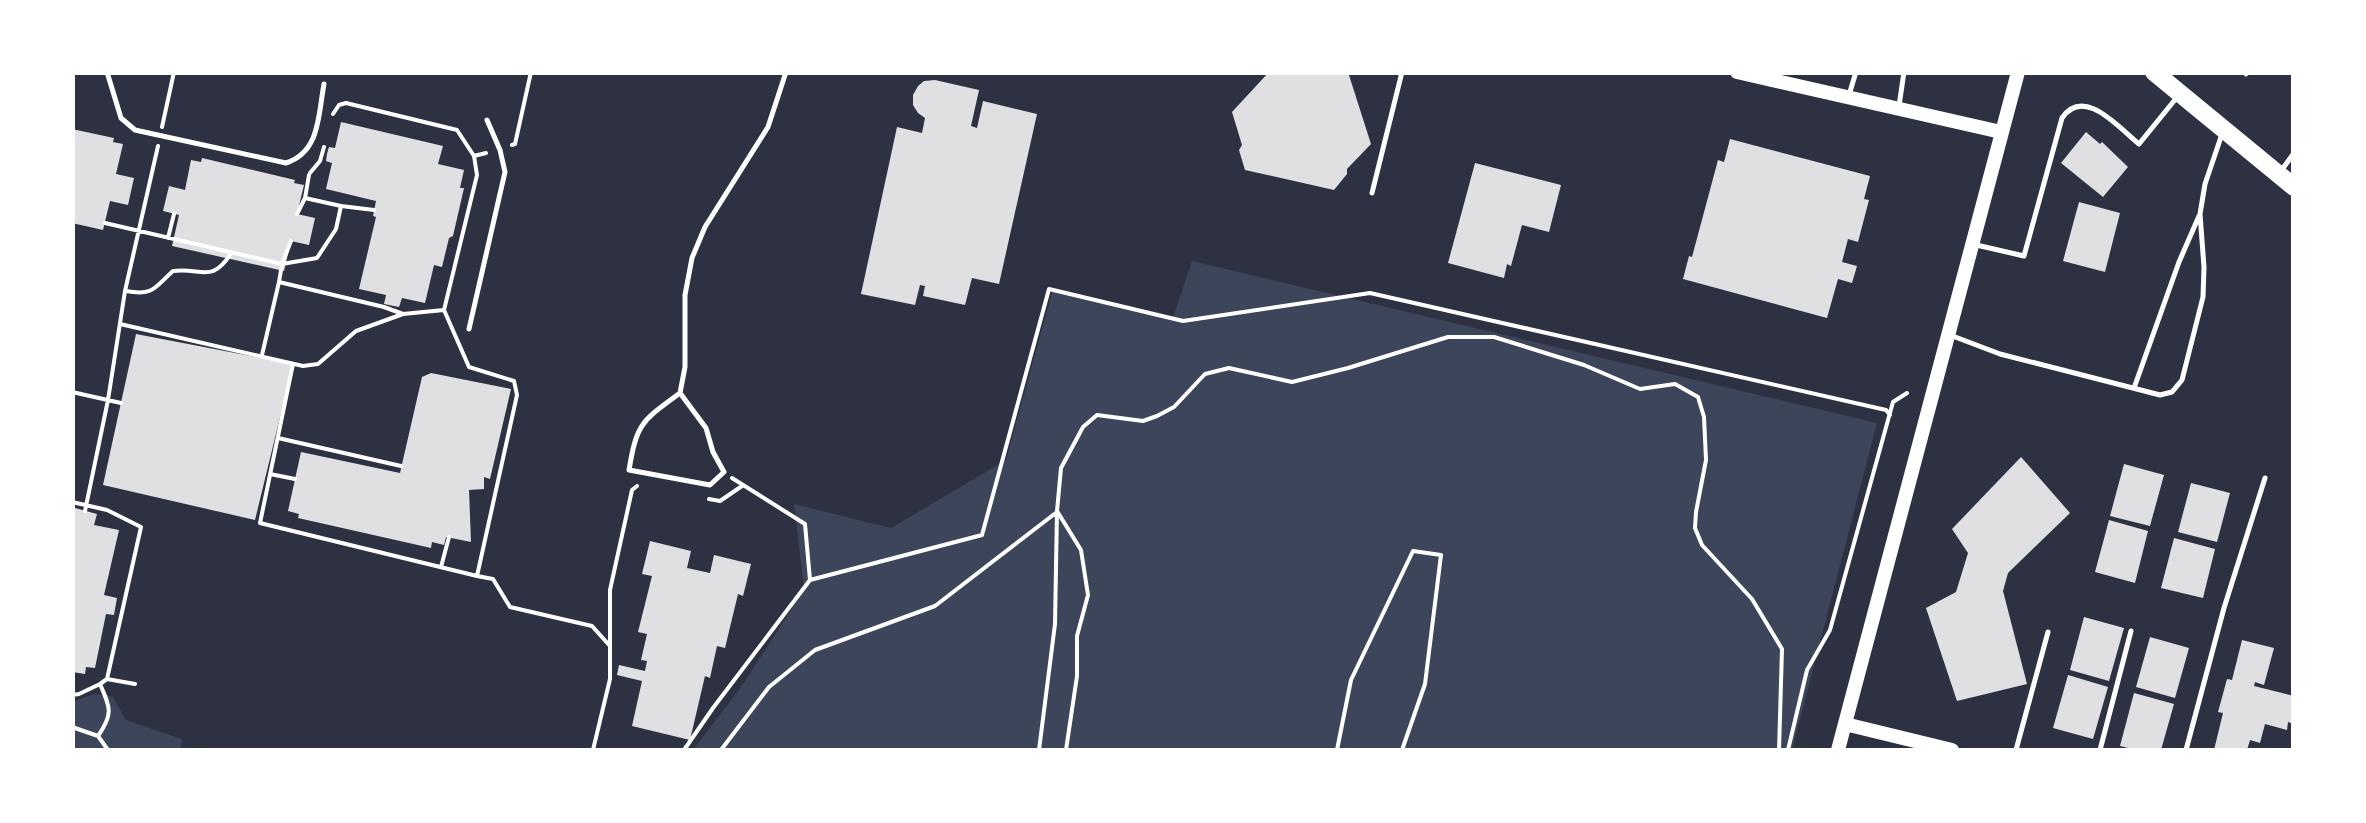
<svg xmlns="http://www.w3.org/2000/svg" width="2366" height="823" viewBox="0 0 2366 823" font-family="'Noto Sans',sans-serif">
	<rect width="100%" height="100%" fill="#2d3142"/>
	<path fill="#3c4559" d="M1192 261 1877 423 1792 750H693L741 687 804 590 794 504 891 528 1006 460 1053 289 1173 318Z
		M94 694 112 696 126 720 182 739 180 750H73L72 702Z"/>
	<path fill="#e0e0e3" d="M1269 72H1348L1371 144 1347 169V174L1334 190 1245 170 1239 150 1242 145 1232 112Z
		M935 80 979 90 971 126 977 128 983 101 1037 114 999 284 972 278 965 305 923 296 925 286 920 285 915 305 861 294 897 127 922 133 925 118 918 113 913 105V95L918 86 924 81Z
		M341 122 443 146 438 164 464 170 460 188H464L453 236 449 238 442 267 434 265 425 303 402 298 399 307 384 304 386 295 359 289 376 217 373 216 376 201 326 189 332 163 326 161 327 154 329 147 335 148Z
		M72 129 114 138 113 142 123 144 116 174 134 178 128 205 110 201 103 230 72 223Z
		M2086 132 2100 144 2102 142 2128 167 2103 197 2061 163Z
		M1730 139 1870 176 1864 199 1869 200 1858 242 1848 239 1842 262 1857 266 1852 283 1838 279 1827 318 1683 279 1689 256 1692 257 1718 160 1724 162Z
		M202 158 295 180 294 183 304 185 297 214 315 218 309 245 291 241 284 271 172 246 179 215 163 211 169 186 185 190 191 160 201 162Z
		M1475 163 1561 185 1549 232 1522 225 1511 266 1507 264 1504 278 1448 263Z
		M2079 202 2120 213 2105 272 2063 261Z
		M136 334 293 364 255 520 103 485Z
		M431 373 511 389 490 479 484 477V489L469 490 471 542 446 537 444 545 432 542 431 548 298 518 299 514 288 511 301 452 400 473 422 377Z
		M2021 457 2070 513 2008 573 2003 591 2027 684 1957 701 1926 608 1956 592 1968 553 1952 529Z
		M2124 464 2164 475 2150 526 2110 516Z
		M2191 483 2230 493 2217 542 2178 532Z
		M75 508 97 514 94 525 119 530 104 595 117 598 114 615 106 614 95 668 86 667 85 674 72 672V517Z
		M2109 520 2148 531 2135 583 2095 572Z
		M2174 538 2215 549 2203 598 2161 588Z
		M650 541 691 551 687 568 710 573 714 555 751 564 743 596 738 594 725 648 717 646 710 678 705 676 690 740 632 726 642 681 617 675 619 665 645 671 647 661 641 660 647 634 638 632 652 576 642 574Z
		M2084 617 2124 628 2109 681 2070 670Z
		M2150 637 2189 648 2175 698 2136 687Z
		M2242 640 2274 648 2264 685 2255 682 2254 686 2294 696V724L2288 722 2287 730 2265 724 2260 743 2250 740 2247 750H2214L2223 713 2218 712 2227 679 2232 680Z
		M2068 675 2108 687 2093 739 2053 728Z
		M2134 693 2174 704 2161 750H2136L2120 746Z"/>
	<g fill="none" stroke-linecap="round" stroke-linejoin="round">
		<path stroke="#fff" stroke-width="4" d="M333 114 339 105 346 103 457 130 474 156
			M162 127 174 72
			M512 145 515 144 531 72
			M486 153 474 156 477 175 444 310 469 367 514 381 517 395 477 576 493 579 510 607 592 626 610 646V679L593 750
			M310 173 320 161 324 147
			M309 175 305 198 341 206
			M297 214 305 198
			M105 223 282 264 317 258 336 229 341 206 374 210
			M168 238 174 214
			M291 241 282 264 279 282 384 307 403 314 444 310
			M126 291C154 296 154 288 173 271 202 267 211 285 232 252
			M120 324 303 366 318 364 356 331 403 314
			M262 355 279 282
			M293 364 260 523 477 576
			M72 392 121 403
			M278 438 401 466
			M270 474 295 479
			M732 478 805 524 810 580
			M709 499 720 501 742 486
			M72 502 107 510 141 527 107 679
			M85 511 108 400 125 291 158 146
			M441 567 449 537
			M610 646V590L632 490 637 486
			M100 684 107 679 135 684
			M72 695 79 694 100 684C111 709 113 714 98 736
			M72 727 98 736 108 750
			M684 750 713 708 810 580 982 535 1049 289 1183 321 1370 293 1886 410 1890 415
			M721 750 769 687 815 650 935 606 1057 512
			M1039 750 1055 624 1057 511
			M1066 750 1077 676V636L1088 595 1081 550 1057 511 1061 468 1083 427 1097 415 1143 421 1157 416 1174 407 1205 374 1229 368 1292 382 1348 368 1448 337H1494L1584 365 1640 389 1675 384 1698 397 1704 417 1706 460 1696 512 1695 528 1702 545 1752 599 1782 649 1779 750
			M1337 750 1351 680 1413 551 1441 555 1425 684 1402 750
			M1788 750 1807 670 1830 630 1893 402 1907 393"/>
		<path stroke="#fff" stroke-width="5" d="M107 72 121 118 135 130 286 163C320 152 318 116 324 84
			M2246 74 2247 72
			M1849 95 1856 72
			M1899 106 1904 72
			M2281 171 2294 153
			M1372 193 1402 72
			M1972 244 2024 256 2062 118C2084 86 2118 127 2139 144L2178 96
			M469 329 505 172 500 150 487 120
			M1950 335 2000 354 2160 395 2172 392 2182 380 2203 297 2204 267 2200 214 2205 184 2222 134
			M2134 388 2179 262 2199 216
			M680 393 685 367V295L692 258 705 227 768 127 786 72
			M680 393 706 428 713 452 724 472 710 485 629 470C637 422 642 421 680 393Z
			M2016 750 2048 632
			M2100 750 2131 631
			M2186 750 2224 608 2265 478"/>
		<path stroke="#fff" stroke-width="14" d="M1737 72 2001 132
			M1845 724 1952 750
			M1838 750 2018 72"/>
		<path stroke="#fff" stroke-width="18" d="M2154 72 2294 187"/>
	</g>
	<rect width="2366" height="823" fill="none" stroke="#ffffff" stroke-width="150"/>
</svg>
